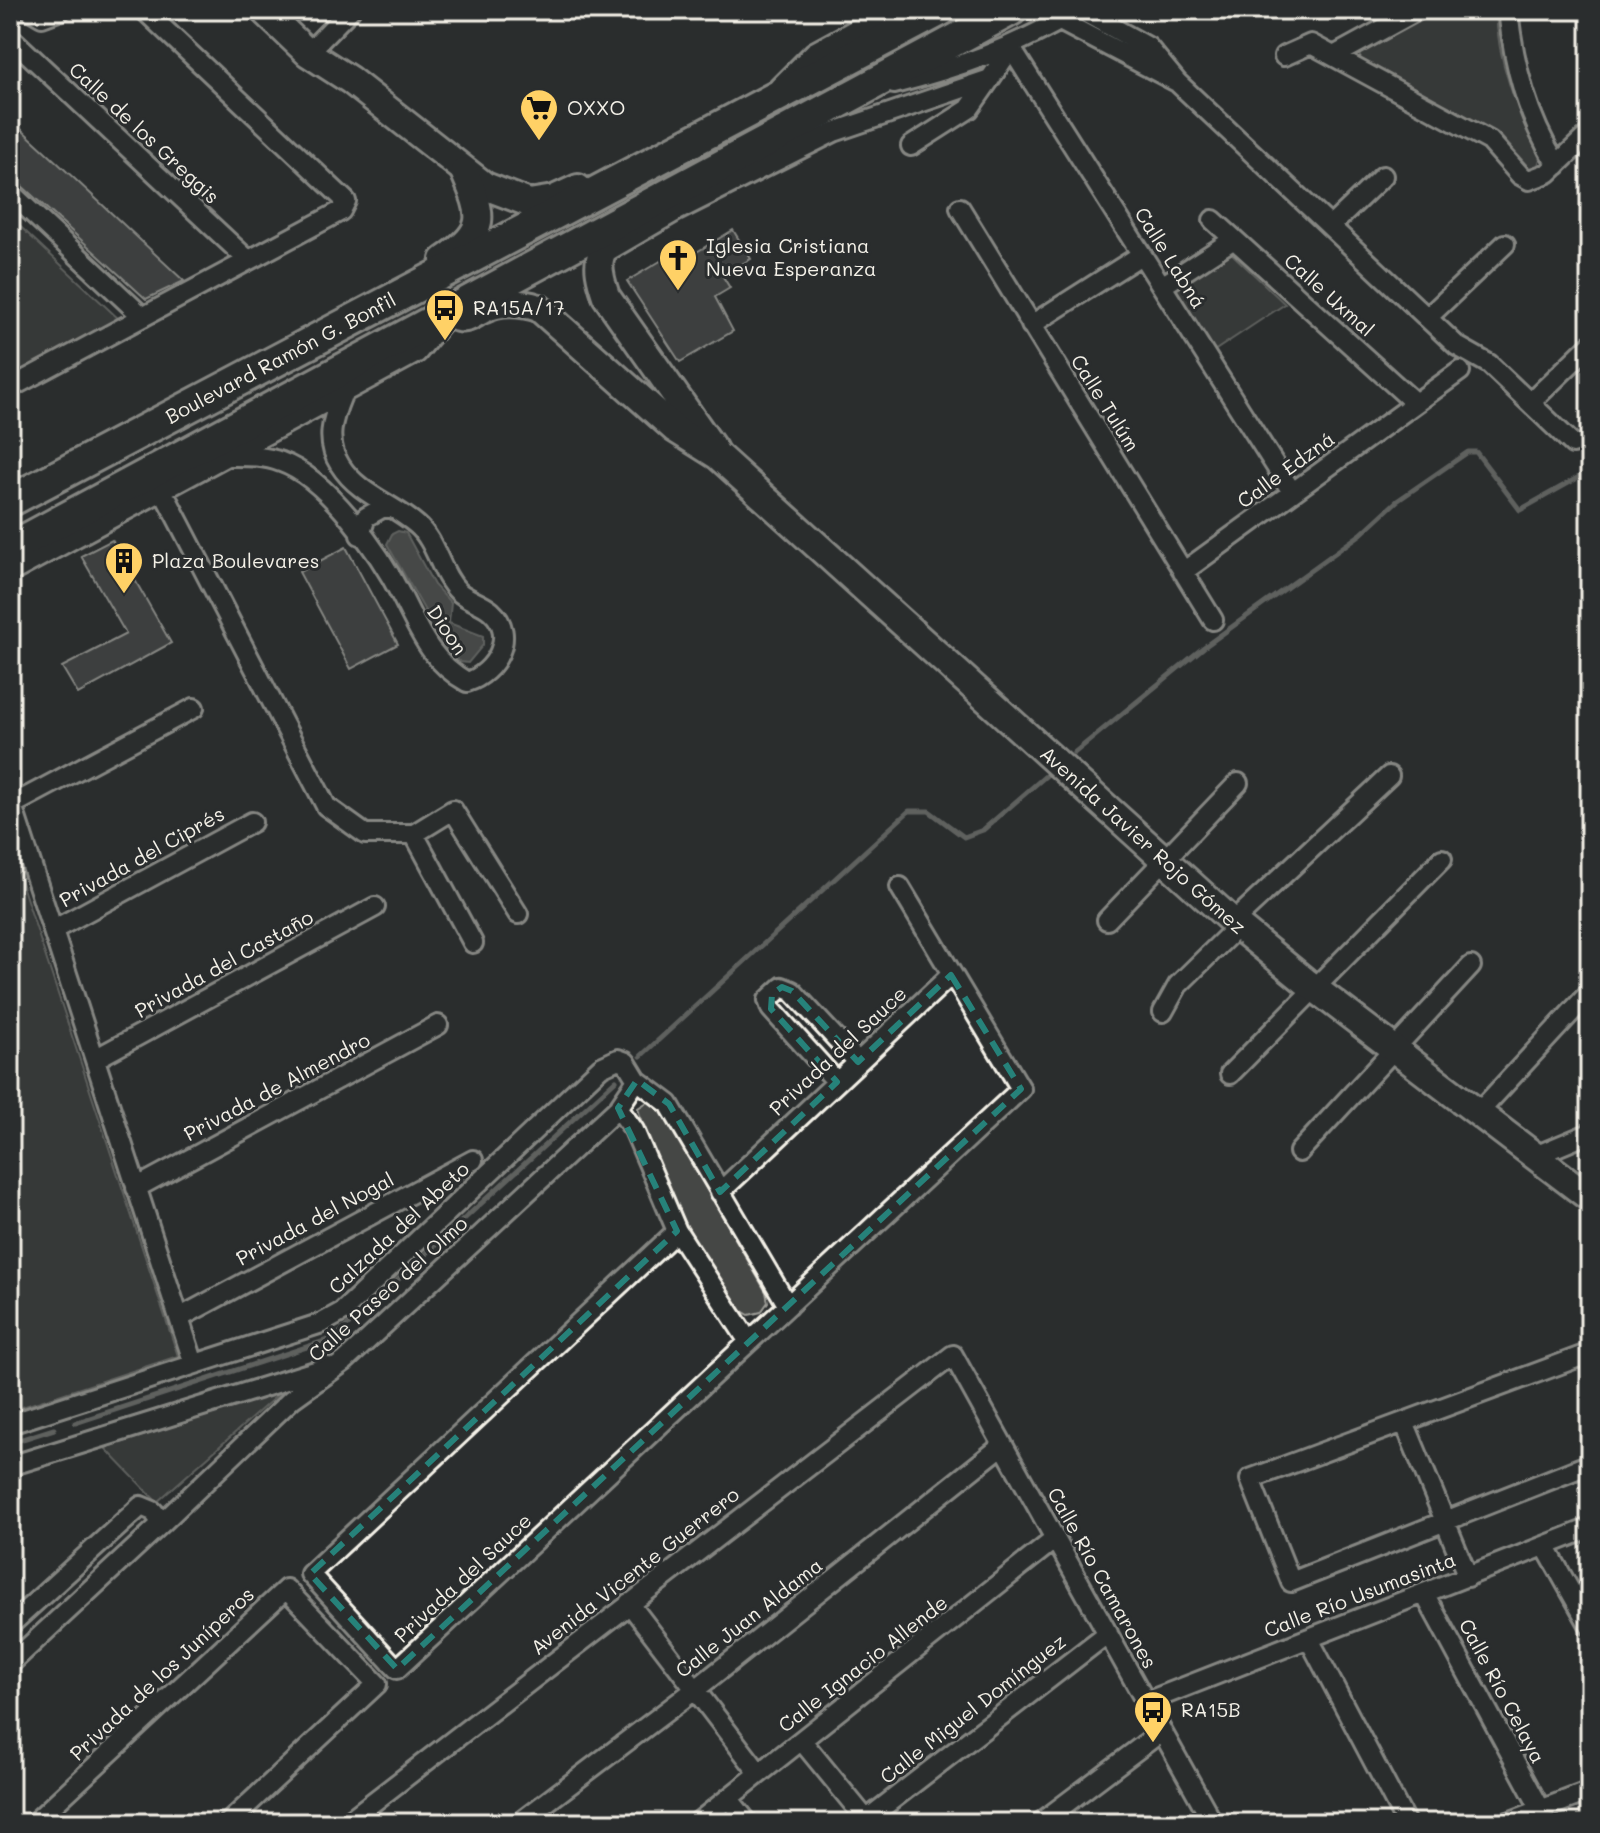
<svg xmlns="http://www.w3.org/2000/svg" width="1600" height="1833" viewBox="0 0 1600 1833" font-family="Mali,sans-serif">
	<rect width="100%" height="100%" fill="#2a2d2e"/>
	<filter id="ink" filterUnits="userSpaceOnUse"><feTurbulence type="fractalNoise" baseFrequency=".0125" numOctaves="2"/><feDisplacementMap in="SourceGraphic" scale="16" xChannelSelector="R" yChannelSelector="G"/><feConvolveMatrix kernelMatrix="1 2 1 2 8 2 1 2 1" color-interpolation-filters="sRGB"/></filter>
	<g filter="url(#ink)">
		<path fill="#444645" stroke="#9c9c96" stroke-width="2" d="M1435 10H1496C1497 64 1518 110 1540 159L1537 168 1530 169 1500 135 1361 60 1359 53 1363 47Z
			M10 217 121 321 10 378Z
			M1230 252 1285 304 1214 351 1174 287Z
			M10 849 178 1356 10 1411Z
			M649 1101 661 1110 766 1292 768 1302 761 1312 749 1315 737 1308C698 1245 655 1181 638 1108Z
			M282 1391 157 1502 105 1448Z"/>
		<path fill="#676866" stroke="#9f9f9a" stroke-width="2" d="M398 531 406 533 434 585 451 603 449 623 483 636V645L468 663 460 662 446 648 387 544 392 534Z"/>
		<g fill="none" stroke-linecap="round" stroke-linejoin="round">
			<path stroke="#9f9f9a" stroke-width="5" d="M1074 753 1204 647 1361 534 1397 501 1468 452H1476L1520 510 1590 471
				M641 1056 909 811H929L964 837 983 830 1049 773
				M75 1423 334 1338 616 1080
				M10 1443 54 1429"/>
		</g>
		<path fill="#555756" stroke="#f4f1e8" stroke-width="2" d="M10 119 47 153 184 281 146 299 10 175Z
			M733 230 751 259 722 275 730 288 715 297 733 331 680 362 627 281 684 247 690 256Z
			M112 540 171 643 78 694 62 667 126 634 81 556Z
			M346 547 398 644 351 669 299 572Z"/>
		<g fill="none" stroke-linecap="round" stroke-linejoin="round">
			<g stroke="#f4f1e8" stroke-width="24">
				<path id="street" d="M30 10 42 17 61 10
					M1508 10C1514 67 1527 116 1557 165
					M1060 21 1177 82 1148 47 1081 10
					M10 37 248 260
					M308 53 350 10
					M1284 56 1311 44 1490 141 1520 175 1529 180 1548 173 1590 133
					M1334 56 1418 10
					M1177 82 1457 346 1489 364 1573 444
					M894 84C961 67 1010 49 1070 15
					M779 87 814 52 891 10
					M911 146 969 109 990 79
					M10 192 143 317
					M960 208 1213 620
					M1213 220 1415 403
					M1331 226 1383 176
					M610 250 677 211 834 132 990 79 1011 48 1292 492
					M1162 286 1234 239
					M1427 318 1505 244
					M1031 325 1141 255
					M10 388 341 211 346 201 144 10
					M1530 403 1590 345
					M226 456C244 456 263 455 281 462 327 478 380 553 402 597 420 632 431 662 467 682 495 674 518 635 491 611 482 603 468 600 459 592 440 574 437 542 417 525 393 504 358 494 340 465 325 442 332 419 342 395
					M152 470 326 806 365 834H414L453 810 518 914
					M360 535 366 517 382 508H392
					M1183 572 1460 371
					M10 573 417 353 443 322
					M194 708 12 805 194 1364
					M414 834 473 943
					M1107 920 1238 783
					M53 930 252 822
					M1163 1012 1178 985 1230 934 1233 922 1389 776
					M95 1059 375 907
					M1230 1074 1442 859
					M837 1082 771 1009 768 1000 782 987 792 991 858 1062
					M618 1108 634 1130 677 1231 749 1342
					M1479 1112 1590 992
					M1299 1152 1471 966
					M1535 1156 1590 1133
					M136 1188 438 1025
					M720 1192 951 975
					M677 1231 310 1574 397 1669 1021 1089 900 887
					M179 1318 473 1160
					M1590 1353 1250 1479 1291 1582 1590 1464
					M10 1424 322 1323 342 1312 601 1067 618 1059 626 1062 637 1080 669 1104 788 1306
					M1405 1424 1468 1577
					M10 1466 328 1367
					M162 1523 292 1399 345 1361 618 1108 637 1080
					M1545 1546 1590 1626
					M1424 1593 1541 1810
					M629 1603 759 1773
					M10 1625 141 1506 153 1511 162 1523 10 1664
					M1309 1639 1406 1823
					M1146 1702 1590 1528
					M802 1741 869 1823
					M729 1799 748 1823
					M866 1820 1108 1633
					M34 1823 286 1589 377 1684 228 1823
					M346 1823 953 1355 1213 1823
					M519 1823 696 1689 1003 1445
					M697 1823 1055 1539
					M1040 1823 1162 1731
					M1506 1823 1590 1791"/>
			</g>
			<g stroke="#f4f1e8" stroke-width="32">
				<g id="secondary">
					<path d="M263 10 308 53 350 80 485 186 529 203 554 199 578 188"/>
					<path d="M627 224C598 251 593 258 606 296L714 450"/>
					<path d="M444 260C488 230 484 217 464 171"/>
					<path id="s1" d="M458 318C469 320 473 314 482 310 501 301 519 302 539 308L675 429 718 456 1233 922 1305 981 1590 1198"/>
				</g>
			</g>
			<g stroke="#f4f1e8" stroke-width="36">
				<g id="primary">
					<path id="s2" d="M10 501 941 10"/>
					<path d="M10 548 1011 10"/>
				</g>
			</g>
			<use href="#street" stroke="#2a2d2e" stroke-width="18"/>
			<use href="#secondary" stroke="#2a2d2e" stroke-width="26"/>
			<use href="#primary" stroke="#2a2d2e" stroke-width="30"/>
		</g>
	</g>
	<path d="M0 0H1600V1833H0ZM951 975 1021 1089 397 1669 310 1574 677 1231 618 1108 637 1080 669 1104 720 1192 837 1082 771 1009 772 994 782 987 792 991 858 1062Z" fill="#2a2d2e" fill-opacity=".55" fill-rule="evenodd"/>
	<path fill="none" stroke="#26827a" stroke-width="6" stroke-dasharray="16 10" stroke-linejoin="round" d="M951 975 1021 1089 397 1669 310 1574 677 1231 618 1108 637 1080 669 1104 720 1192 837 1082 771 1009 772 994 782 987 792 991 858 1062Z"/>
	<defs>
		<g id="supermarket-pin" transform="scale(2)"><path d="M0 17L-7.5 6A9.5 9.5 0 1 1 7.5 6Z" fill="#ffd166" stroke="#2a2d2e"/><path d="M-6-5.5h2.5l.6 2H6L4.5 2H-2.5L-4.4-4H-6ZM-1.5 3.2a1.3 1.3 0 1 0 .1 0ZM3 3.2a1.3 1.3 0 1 0 .1 0Z" fill="#111"/></g>
		<g id="church-pin" transform="scale(2)"><path d="M0 17L-7.5 6A9.5 9.5 0 1 1 7.5 6Z" fill="#ffd166" stroke="#2a2d2e"/><path d="M-1.2-6h2.4v3.5h3.3v2.4h-3.3V6h-2.4V-.1h-3.3v-2.4h3.3Z" fill="#111"/></g>
		<g id="bus-pin" transform="scale(2)"><path d="M0 17L-7.5 6A9.5 9.5 0 1 1 7.5 6Z" fill="#ffd166" stroke="#2a2d2e"/><path d="M-5-6H5V4H4V6H2V4H-2V6H-4V4H-5ZM-3.5-4V0h7V-4ZM-3.5 1.2v1.5H-2V1.2ZM2 1.2v1.5H3.5V1.2Z" fill="#111"/></g>
		<g id="building-pin" transform="scale(2)"><path d="M0 17L-7.5 6A9.5 9.5 0 1 1 7.5 6Z" fill="#ffd166" stroke="#2a2d2e"/><path d="M-4-6H4V6H1V3H-1V6H-4ZM-2.5-4.3h1.7v1.8h-1.7ZM.8-4.3h1.7v1.8H.8ZM-2.5-1h1.7V.8h-1.7ZM.8-1h1.7V.8H.8Z" fill="#111"/></g>
	</defs>
	<g fill-rule="evenodd">
		<use href="#supermarket-pin" x="539" y="108"/>
		<use href="#church-pin" x="678" y="258"/>
		<use href="#bus-pin" x="445" y="308"/>
		<use href="#building-pin" x="124" y="561"/>
		<use href="#bus-pin" x="1153" y="1710"/>
	</g>
	<g text-anchor="middle" stroke-width="6" stroke-linejoin="round" paint-order="stroke">
		<g font-size="20" fill="#f4f1e8" stroke="#2a2d2e" text-anchor="start">
			<text x="567" y="115">OXXO</text>
			<text x="706" y="253">Iglesia Cristiana<tspan x="706" dy="23">Nueva Esperanza</tspan></text>
			<text x="473" y="315">RA15A/17</text>
			<text x="152" y="568">Plaza Boulevares</text>
			<text x="1181" y="1717">RA15B</text>
		</g>
		<g font-size="20" fill="#f4f1e8" stroke="#2a2d2e">
			<text transform="translate(144 133) rotate(43)" y="7">Calle de los Greggis</text>
			<text transform="translate(1170 258) rotate(58)" y="7">Calle Labná</text>
			<text transform="translate(1329 295) rotate(42)" y="7">Calle Uxmal</text>
			<text dy="7" stroke="none"><textPath href="#s2" startOffset="306">Boulevard Ramón G. Bonfil</textPath></text>
			<text transform="translate(1105 403) rotate(58)" y="7">Calle Tulúm</text>
			<text transform="translate(1286 470) rotate(-36)" y="7">Calle Edzná</text>
			<text transform="translate(447 630) rotate(56)" y="7">Dioon</text>
			<text dy="7" stroke="none"><textPath href="#s1" startOffset="890">Avenida Javier Rojo Gómez</textPath></text>
			<text transform="translate(142 857) rotate(-29)" y="7">Privada del Ciprés</text>
			<text transform="translate(224 964) rotate(-29)" y="7">Privada del Castaño</text>
			<text transform="translate(838 1051) rotate(-43)" y="7">Privada del Sauce</text>
			<text transform="translate(277 1087) rotate(-28)" y="7">Privada de Almendro</text>
			<text transform="translate(315 1219) rotate(-28)" y="7">Privada del Nogal</text>
			<text transform="translate(399 1228) rotate(-43)" y="7">Calzada del Abeto</text>
			<text transform="translate(388 1289) rotate(-42)" y="7">Calle Paseo del Olmo</text>
			<text transform="translate(635 1571) rotate(-38)" y="7">Avenida Vicente Guerrero</text>
			<text transform="translate(463 1578) rotate(-43)" y="7">Privada del Sauce</text>
			<text transform="translate(1102 1578) rotate(61)" y="7">Calle Río Camarones</text>
			<text transform="translate(1360 1595) rotate(-21)" y="7">Calle Río Usumasinta</text>
			<text transform="translate(749 1618) rotate(-38)" y="7">Calle Juan Aldama</text>
			<text transform="translate(863 1664) rotate(-38)" y="7">Calle Ignacio Allende</text>
			<text transform="translate(162 1674) rotate(-43)" y="7">Privada de los Juníperos</text>
			<text transform="translate(1502 1691) rotate(62)" y="7">Calle Río Celaya</text>
			<text transform="translate(973 1709) rotate(-38)" y="7">Calle Miguel Domínguez</text>
		</g>
	</g>
	<rect width="1600" height="1833" fill="none" stroke="#2a2d2e" stroke-width="40"/>
	<rect x="20" y="20" width="1560" height="1793" fill="none" stroke="#f4f1e8" stroke-width="3" filter="url(#ink)"/>
</svg>
